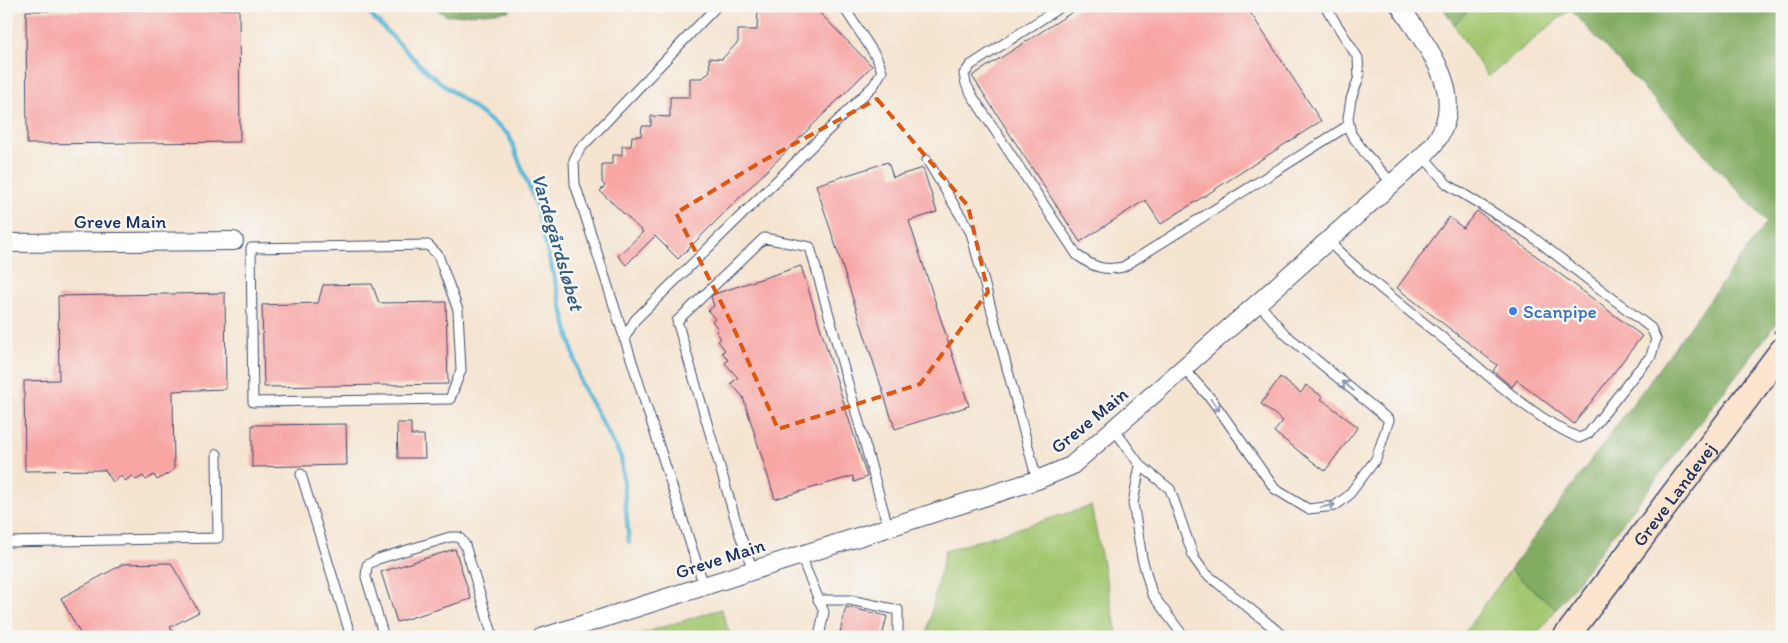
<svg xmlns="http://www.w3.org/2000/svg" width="1788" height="643" viewBox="0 0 1788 643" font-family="Itim,sans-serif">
	<rect width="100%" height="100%" fill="#f6f6f2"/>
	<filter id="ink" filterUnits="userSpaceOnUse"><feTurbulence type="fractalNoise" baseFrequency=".02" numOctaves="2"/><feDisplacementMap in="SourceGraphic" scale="10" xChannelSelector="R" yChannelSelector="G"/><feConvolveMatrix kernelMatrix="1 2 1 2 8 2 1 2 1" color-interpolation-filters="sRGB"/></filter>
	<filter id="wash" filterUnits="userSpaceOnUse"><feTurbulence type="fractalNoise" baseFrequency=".0096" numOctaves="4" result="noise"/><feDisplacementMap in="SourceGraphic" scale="20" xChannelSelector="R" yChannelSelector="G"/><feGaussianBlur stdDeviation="1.12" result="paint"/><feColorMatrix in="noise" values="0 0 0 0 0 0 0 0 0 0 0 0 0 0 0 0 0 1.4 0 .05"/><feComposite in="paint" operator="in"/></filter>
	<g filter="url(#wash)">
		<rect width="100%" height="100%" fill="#f5e4d0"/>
		<path fill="#a3c770" stroke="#5f7b67" d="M1473 6H1574L1488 77 1454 25Z
			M1091 506 1118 637H926L945 551Z
			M1510 570 1556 609 1535 637H1461Z
			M721 609 731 637H631Z"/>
		<path fill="#82ac62" stroke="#4e6e60" d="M432 6H514L509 11 447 16Z
			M1442 6H1473L1454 25Z
			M1572 6H1782V316L1556 609 1510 570 1767 222 1571 10Z"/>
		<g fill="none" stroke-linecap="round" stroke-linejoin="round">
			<path stroke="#59b7d7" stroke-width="4.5" d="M362 6 427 72 509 135 536 205 581 384 621 457 629 542"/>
		</g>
		<g id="blocks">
			<path fill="#f7a6a4" d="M775 6H813L872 66 678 259 655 236 626 265 618 256 643 232 600 191 605 186 602 182V164H612V155H622V146H631L632 136H641L642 126H651V116L670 117V97H690V78H703L710 71 709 58 722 59 738 42V30H757L758 10H771Z
				M1082 6H1246L1321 121 1161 224 1145 200 1080 242 972 76Z
				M239 9 240 142 27 144 26 11Z
				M888 162 893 177 923 168 937 212 909 221 969 406 895 429 816 185Z
				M1477 211 1642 336 1574 424 1517 380 1512 387 1493 371 1497 365 1397 288 1449 217 1463 228Z
				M801 266 867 477 854 482 853 476 775 499 743 397 731 383 738 378 725 363 728 360 722 352 725 350 718 341 721 339 716 331 718 329 712 321 715 319 708 311 714 306 711 297 714 294Z
				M372 284 379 303 446 302 448 384 264 387 262 305 318 303 323 285Z
				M225 293 226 389 173 391 174 470 157 480 154 475 146 480 143 476 136 480 132 476 125 481 121 476 113 482 105 470 25 471 24 381 59 380 58 296Z
				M1280 377 1301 393 1306 385 1323 397 1321 399 1358 427 1325 471 1274 432 1283 421 1261 404Z
				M397 423H411V435H424L425 458H398Z
				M346 424 347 465 252 467V425Z
				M455 549 471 599 397 622 381 572Z
				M171 563 199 612 170 627 176 637H82L61 598 123 564Z
				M846 607 887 616 882 637H839Z"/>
		</g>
	</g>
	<g filter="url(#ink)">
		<use href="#blocks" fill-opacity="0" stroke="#3c4a6f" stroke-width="1"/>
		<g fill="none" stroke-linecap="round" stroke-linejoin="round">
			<g stroke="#3c4a6f" stroke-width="11">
				<path id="lane" d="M1062 6 971 65 964 74 966 84 973 97 1077 255C1093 267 1103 271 1123 267L1349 125
					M1325 6 1358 58 1359 77 1351 99 1348 118 1351 134 1365 153 1392 183
					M927 160 971 233 1037 480
					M1328 241C1368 281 1415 315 1459 351 1494 380 1537 420 1579 438L1588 434 1636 373 1651 356 1656 339 1651 328 1530 235 1447 184 1423 156
					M428 245 438 255 458 310 461 370 450 399 253 402 251 248Z
					M624 339 635 320 874 85 882 71 877 58 843 6
					M1183 368 1212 400 1275 489 1308 509 1335 506 1348 496 1376 459 1389 420 1285 334 1258 303
					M1114 429 1140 465 1170 489 1194 558 1204 572 1285 637
					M1140 465 1133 503 1142 558 1152 594 1181 633 1186 637
					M301 474 351 637
					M6 542 218 538 217 454
					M802 554 806 569 824 612 819 637
					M753 570 740 535 677 321 764 238 810 247 888 527
					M704 586 575 184 574 160 580 149 717 6
					M818 600H850L898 610V637
					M384 637 366 577 367 565 378 559 450 537H459L465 545 493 637"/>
			</g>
			<g stroke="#3c4a6f" stroke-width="20">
				<path id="street" d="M6 243 234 241
					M544 637 1037 480 1071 466 1258 303 1423 156C1428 150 1434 145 1438 138 1467 91 1425 45 1400 6"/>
			</g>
			<g stroke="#3c4a6f" stroke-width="28">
				<g id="secondary">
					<path id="s1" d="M1566 637 1782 351"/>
				</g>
			</g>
			<path stroke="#3c4a6f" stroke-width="2.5" stroke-dasharray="4 4" stroke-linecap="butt" d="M1774 333 1782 322
				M1542 637 1546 632"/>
			<use href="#lane" stroke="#fff" stroke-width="9"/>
			<use href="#street" stroke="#fff" stroke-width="18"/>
			<use href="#secondary" stroke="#fbe5cf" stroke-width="25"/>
		</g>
		<defs><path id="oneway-shaft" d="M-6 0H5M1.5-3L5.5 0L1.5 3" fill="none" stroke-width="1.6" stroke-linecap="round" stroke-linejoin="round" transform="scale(1.25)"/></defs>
		<g stroke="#8d97ae">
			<use href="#oneway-shaft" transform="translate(1348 386) rotate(-140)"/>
			<use href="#oneway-shaft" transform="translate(1215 405) rotate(54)"/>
			<use href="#oneway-shaft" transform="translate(1328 506) rotate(-12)"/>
		</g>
	</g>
	<path fill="none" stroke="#de5710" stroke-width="4" stroke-dasharray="10 6" stroke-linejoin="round" d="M877 99 968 206 988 292 920 384 778 429 731 322 676 213 759 163Z"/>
	<circle fill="#3f7fe0" stroke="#f6f6f2" stroke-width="2" cx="1513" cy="311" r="5"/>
	<g text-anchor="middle" stroke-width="5" stroke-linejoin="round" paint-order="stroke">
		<g font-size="19" fill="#1b2f5e" stroke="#f6f6f2">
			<text x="120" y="228">Greve Main</text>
			<text transform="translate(1089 420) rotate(-39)" y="7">Greve Main</text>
			<text dy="7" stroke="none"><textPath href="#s1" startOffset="179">Greve Landevej</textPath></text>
			<text transform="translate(720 558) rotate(-18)" y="7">Greve Main</text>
		</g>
		<g font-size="19" fill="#366cbe" stroke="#f6f6f2" text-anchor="start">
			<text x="1523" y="318">Scanpipe</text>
		</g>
		<g font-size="20" font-style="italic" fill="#2e5882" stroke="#f6f6f2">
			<text transform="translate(558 242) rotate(74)" y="7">Vardegårdsløbet</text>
		</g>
	</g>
	<rect width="1788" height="643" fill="none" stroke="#f6f6f2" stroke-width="25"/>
</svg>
